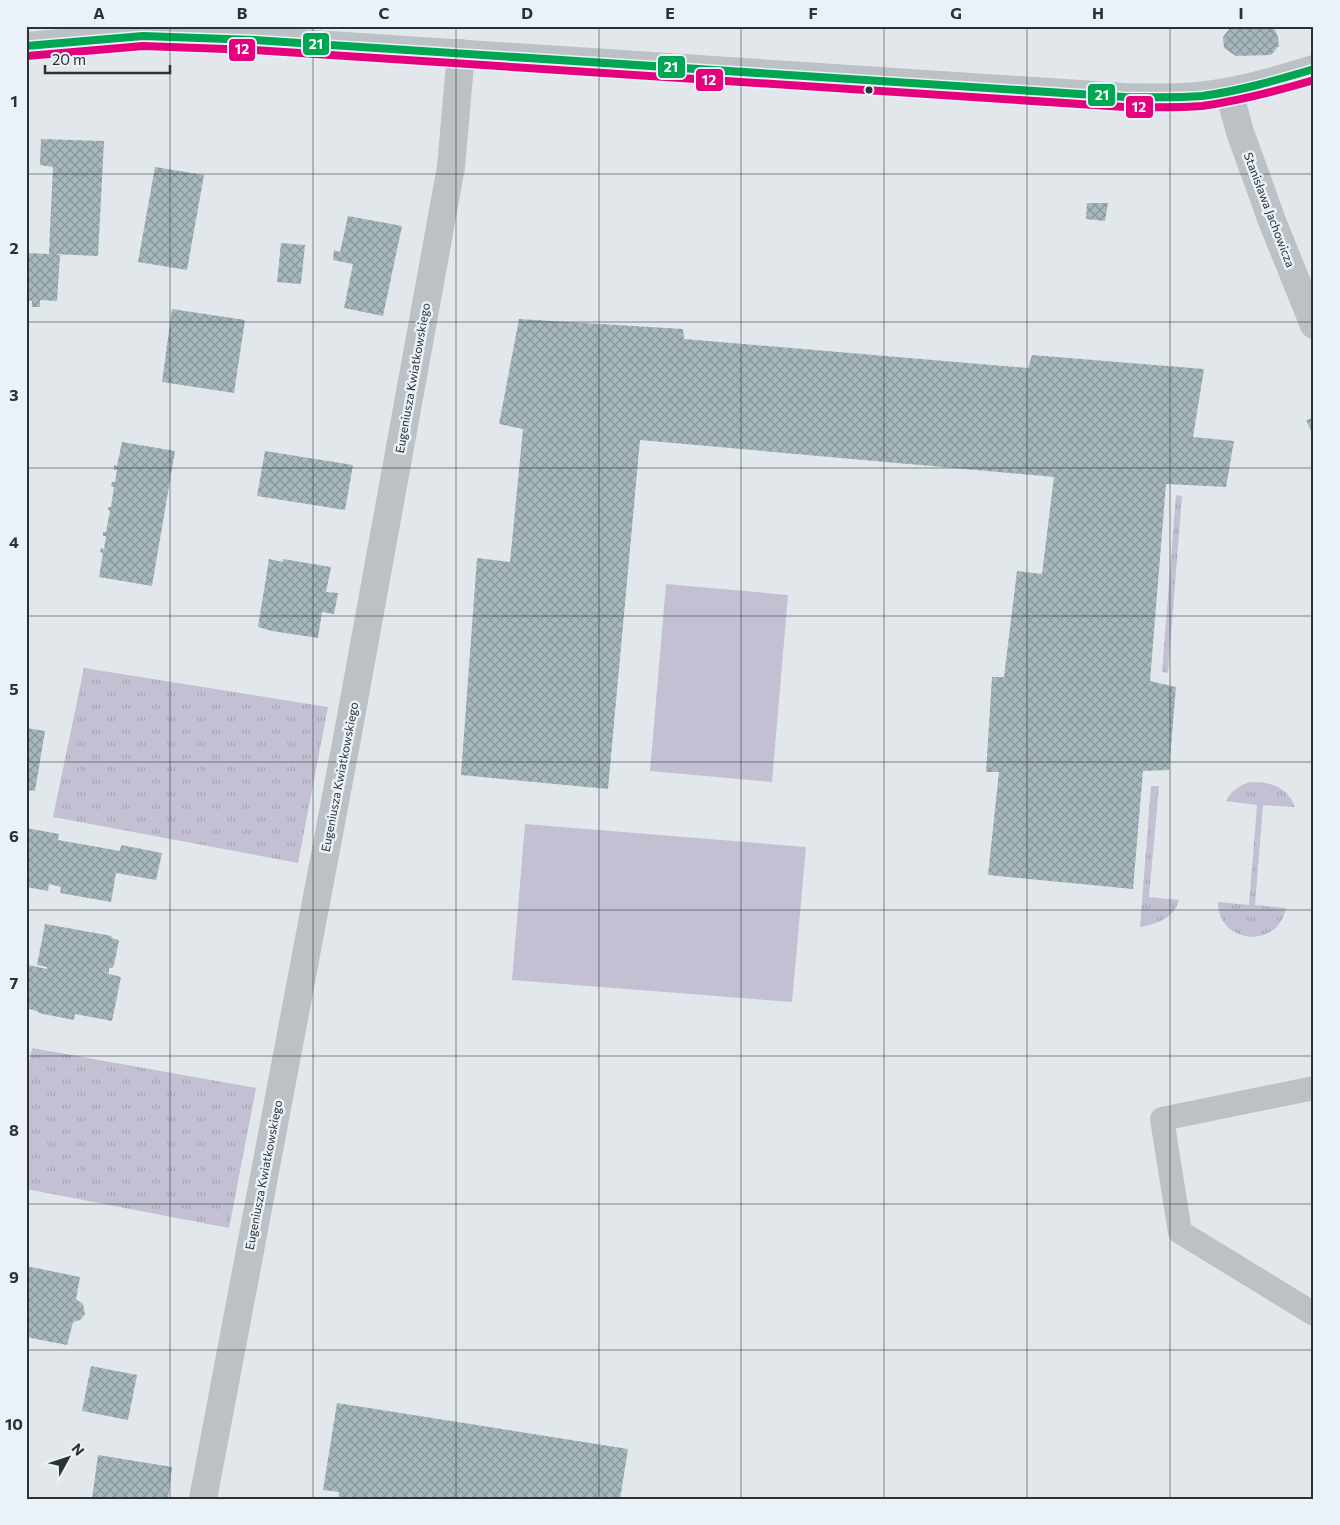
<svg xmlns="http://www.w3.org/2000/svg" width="1340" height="1525" viewBox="0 0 1340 1525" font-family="Commissioner,sans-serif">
	<defs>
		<pattern id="grass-tufts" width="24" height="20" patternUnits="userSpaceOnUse" patternTransform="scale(1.25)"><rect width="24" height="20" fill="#c2c0d2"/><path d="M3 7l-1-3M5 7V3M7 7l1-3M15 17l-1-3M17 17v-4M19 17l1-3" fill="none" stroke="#a7a5b5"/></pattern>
		<pattern id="building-cross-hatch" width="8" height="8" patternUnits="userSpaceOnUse" patternTransform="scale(1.25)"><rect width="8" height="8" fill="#a6b8be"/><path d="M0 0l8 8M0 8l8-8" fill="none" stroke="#87969b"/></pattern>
	</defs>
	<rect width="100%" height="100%" fill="#e2e7ec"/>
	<path fill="url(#grass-tufts)" d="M1176 495 1182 496 1168 673 1162 672Z
		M84 668 328 707 298 863 53 817Z
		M1250 782C1270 782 1287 786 1295 807L1263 805 1255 905 1286 908C1277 952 1217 942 1218 902L1249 905 1257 805 1226 801C1231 791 1238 786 1250 782Z
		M1151 786H1159L1149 897 1179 900C1174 918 1157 924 1140 927Z
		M32 1048 256 1088 229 1228 26 1189V1077Z"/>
	<path fill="#c2c0d2" d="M666 584 788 595 772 782 650 771Z
		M525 824 806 847 792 1002 512 980Z"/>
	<path fill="url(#building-cross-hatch)" d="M1230 28H1274L1278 37 1279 47H1276L1277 48 1271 55 1236 56 1224 48 1223 37Z
		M41 139 104 141 98 256 52 254 60 255 57 301 40 300V307H32V301L26 300V253L49 254 50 229 53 167 40 165Z
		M155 167 204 175 187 270 138 262Z
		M1087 203H1108L1105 221 1086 219Z
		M348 216 402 226 383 316 344 308 353 264 333 260 334 250 340 252Z
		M281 243 305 245 301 284 277 282Z
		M172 309 245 320 234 393 162 382Z
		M519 319 683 329 684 339 1028 368 1032 355 1204 369 1193 437 1234 441 1226 487 1166 484 1150 681 1176 687 1169 770 1143 771 1133 889 988 875 999 772H986L992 677H1004L1017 571 1042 574 1054 477 640 440 608 789 461 775 477 558 510 562 523 429 499 424Z
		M1314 418V437L1306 420Z
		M122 442 175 451 152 586 99 577 103 553 100 552 101 548 104 549 106 536H103V532H106L110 511 108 509V507H111L114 487 111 486 112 482H115L117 470H114V465L117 466Z
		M265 451 353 465 345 510 257 496Z
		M269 559 283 562V559L331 567 326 592 338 593 334 614 322 612 318 638 272 631 258 627Z
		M26 728 45 731 35 791 26 790Z
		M26 828 59 834 58 840 120 851 121 845 162 853 156 880 116 873 111 902 60 893 61 887 49 884 48 891 26 887Z
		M45 924 112 936 111 938 119 940 114 965 112 968H109V972L106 973V970L105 974 106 973 121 977 112 1021 75 1014 74 1020 38 1013 39 1012 26 1008V976L28 965 47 969V967L37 965Z
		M26 1266 80 1277 76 1299 83 1304 85 1314 80 1320 73 1322 67 1345 26 1337Z
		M91 1366 137 1375 128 1420 82 1411Z
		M337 1403 628 1449 620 1499H338L339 1492 323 1490Z
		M98 1455 172 1467 168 1499H92Z"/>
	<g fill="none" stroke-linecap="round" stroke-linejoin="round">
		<path stroke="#bbc1c5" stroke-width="24" d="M1314 1088 1162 1119 1180 1232 1314 1314"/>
		<path stroke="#bbc1c5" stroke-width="28" d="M1229 92 1240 132 1272 221 1314 325
			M203 1499 348 733 451 167 461 53"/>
		<path stroke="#bbc1c5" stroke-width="28" d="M26 46 143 36 254 40 1125 97C1144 97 1164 98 1183 97 1228 95 1271 82 1314 69"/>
		<g stroke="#eaf1f8" stroke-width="11">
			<path id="bus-1" d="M26 46 143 36 254 40 1125 97C1151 97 1176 98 1202 96 1240 91 1277 80 1314 69"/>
		</g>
		<g stroke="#eaf1f8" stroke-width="11">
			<path id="bus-2" d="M27 56 143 46 253 50 1125 107C1151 107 1176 108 1202 106 1240 101 1277 91 1314 80"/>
		</g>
		<use href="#bus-1" stroke="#00a651" stroke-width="8"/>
		<use href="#bus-2" stroke="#e5007d" stroke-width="8"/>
	</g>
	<path fill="none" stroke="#2a3235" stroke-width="1" stroke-opacity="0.55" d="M170 26V1499M313 26V1499M456 26V1499M599 26V1499M741 26V1499M884 26V1499M1027 26V1499M1170 26V1499M26 174H1314M26 322H1314M26 468H1314M26 616H1314M26 762H1314M26 910H1314M26 1056H1314M26 1204H1314M26 1350H1314"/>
	<circle fill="#2a3235" stroke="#eaf1f8" stroke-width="2" cx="869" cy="90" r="4.5"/>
	<g text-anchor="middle" stroke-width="5" stroke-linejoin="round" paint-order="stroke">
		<g font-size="12" fill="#2a3235" stroke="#eaf1f8">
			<text transform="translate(1269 210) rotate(69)" y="4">Stanisława Jachowicza</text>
			<text transform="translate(413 378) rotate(-80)" y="4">Eugeniusza Kwiatkowskiego</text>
			<text transform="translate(340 777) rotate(-79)" y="4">Eugeniusza Kwiatkowskiego</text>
			<text transform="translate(264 1175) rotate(-79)" y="4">Eugeniusza Kwiatkowskiego</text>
		</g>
	</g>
	<g stroke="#eaf1f8" stroke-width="2">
		<rect x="302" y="32" width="28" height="24" rx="5" fill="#00a651"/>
		<rect x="228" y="38" width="28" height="24" rx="5" fill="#e5007d"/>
		<rect x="657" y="55" width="29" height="24" rx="5" fill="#00a651"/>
		<rect x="695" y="68" width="29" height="24" rx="5" fill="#e5007d"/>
		<rect x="1087" y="83" width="29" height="24" rx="5" fill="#00a651"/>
		<rect x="1125" y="95" width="29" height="24" rx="5" fill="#e5007d"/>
	</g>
	<g font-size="14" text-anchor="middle" font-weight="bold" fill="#fff">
		<text x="316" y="49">21</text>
		<text x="242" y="54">12</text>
		<text x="671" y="72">21</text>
		<text x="709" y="85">12</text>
		<text x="1102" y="100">21</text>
		<text x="1139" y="112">12</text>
	</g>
	<rect width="1340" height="1525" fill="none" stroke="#eaf1f8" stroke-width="55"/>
	<g transform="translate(68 1458) rotate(50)" stroke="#eaf1f8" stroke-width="4" paint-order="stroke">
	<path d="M0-4L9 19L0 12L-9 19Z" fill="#2a3235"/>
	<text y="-8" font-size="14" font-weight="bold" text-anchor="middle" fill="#2a3235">N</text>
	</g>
	<path d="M45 65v8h125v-8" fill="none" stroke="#2a3235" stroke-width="2.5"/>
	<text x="52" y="65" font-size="15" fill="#2a3235" stroke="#eaf1f8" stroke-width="4" paint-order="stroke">20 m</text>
	<rect x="28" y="28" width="1284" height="1470" fill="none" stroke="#2a3235" stroke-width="2"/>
	<g font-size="16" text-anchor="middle" font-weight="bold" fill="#2a3235">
		<text x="99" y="19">A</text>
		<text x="242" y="19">B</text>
		<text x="384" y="19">C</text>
		<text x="527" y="19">D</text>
		<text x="670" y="19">E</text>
		<text x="813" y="19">F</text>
		<text x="956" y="19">G</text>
		<text x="1098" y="19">H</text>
		<text x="1241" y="19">I</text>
		<text x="14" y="107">1</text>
		<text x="14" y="254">2</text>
		<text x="14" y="401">3</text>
		<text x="14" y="548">4</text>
		<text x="14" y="695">5</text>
		<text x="14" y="842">6</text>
		<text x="14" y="989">7</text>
		<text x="14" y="1136">8</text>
		<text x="14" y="1283">9</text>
		<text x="14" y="1430">10</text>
	</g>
</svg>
